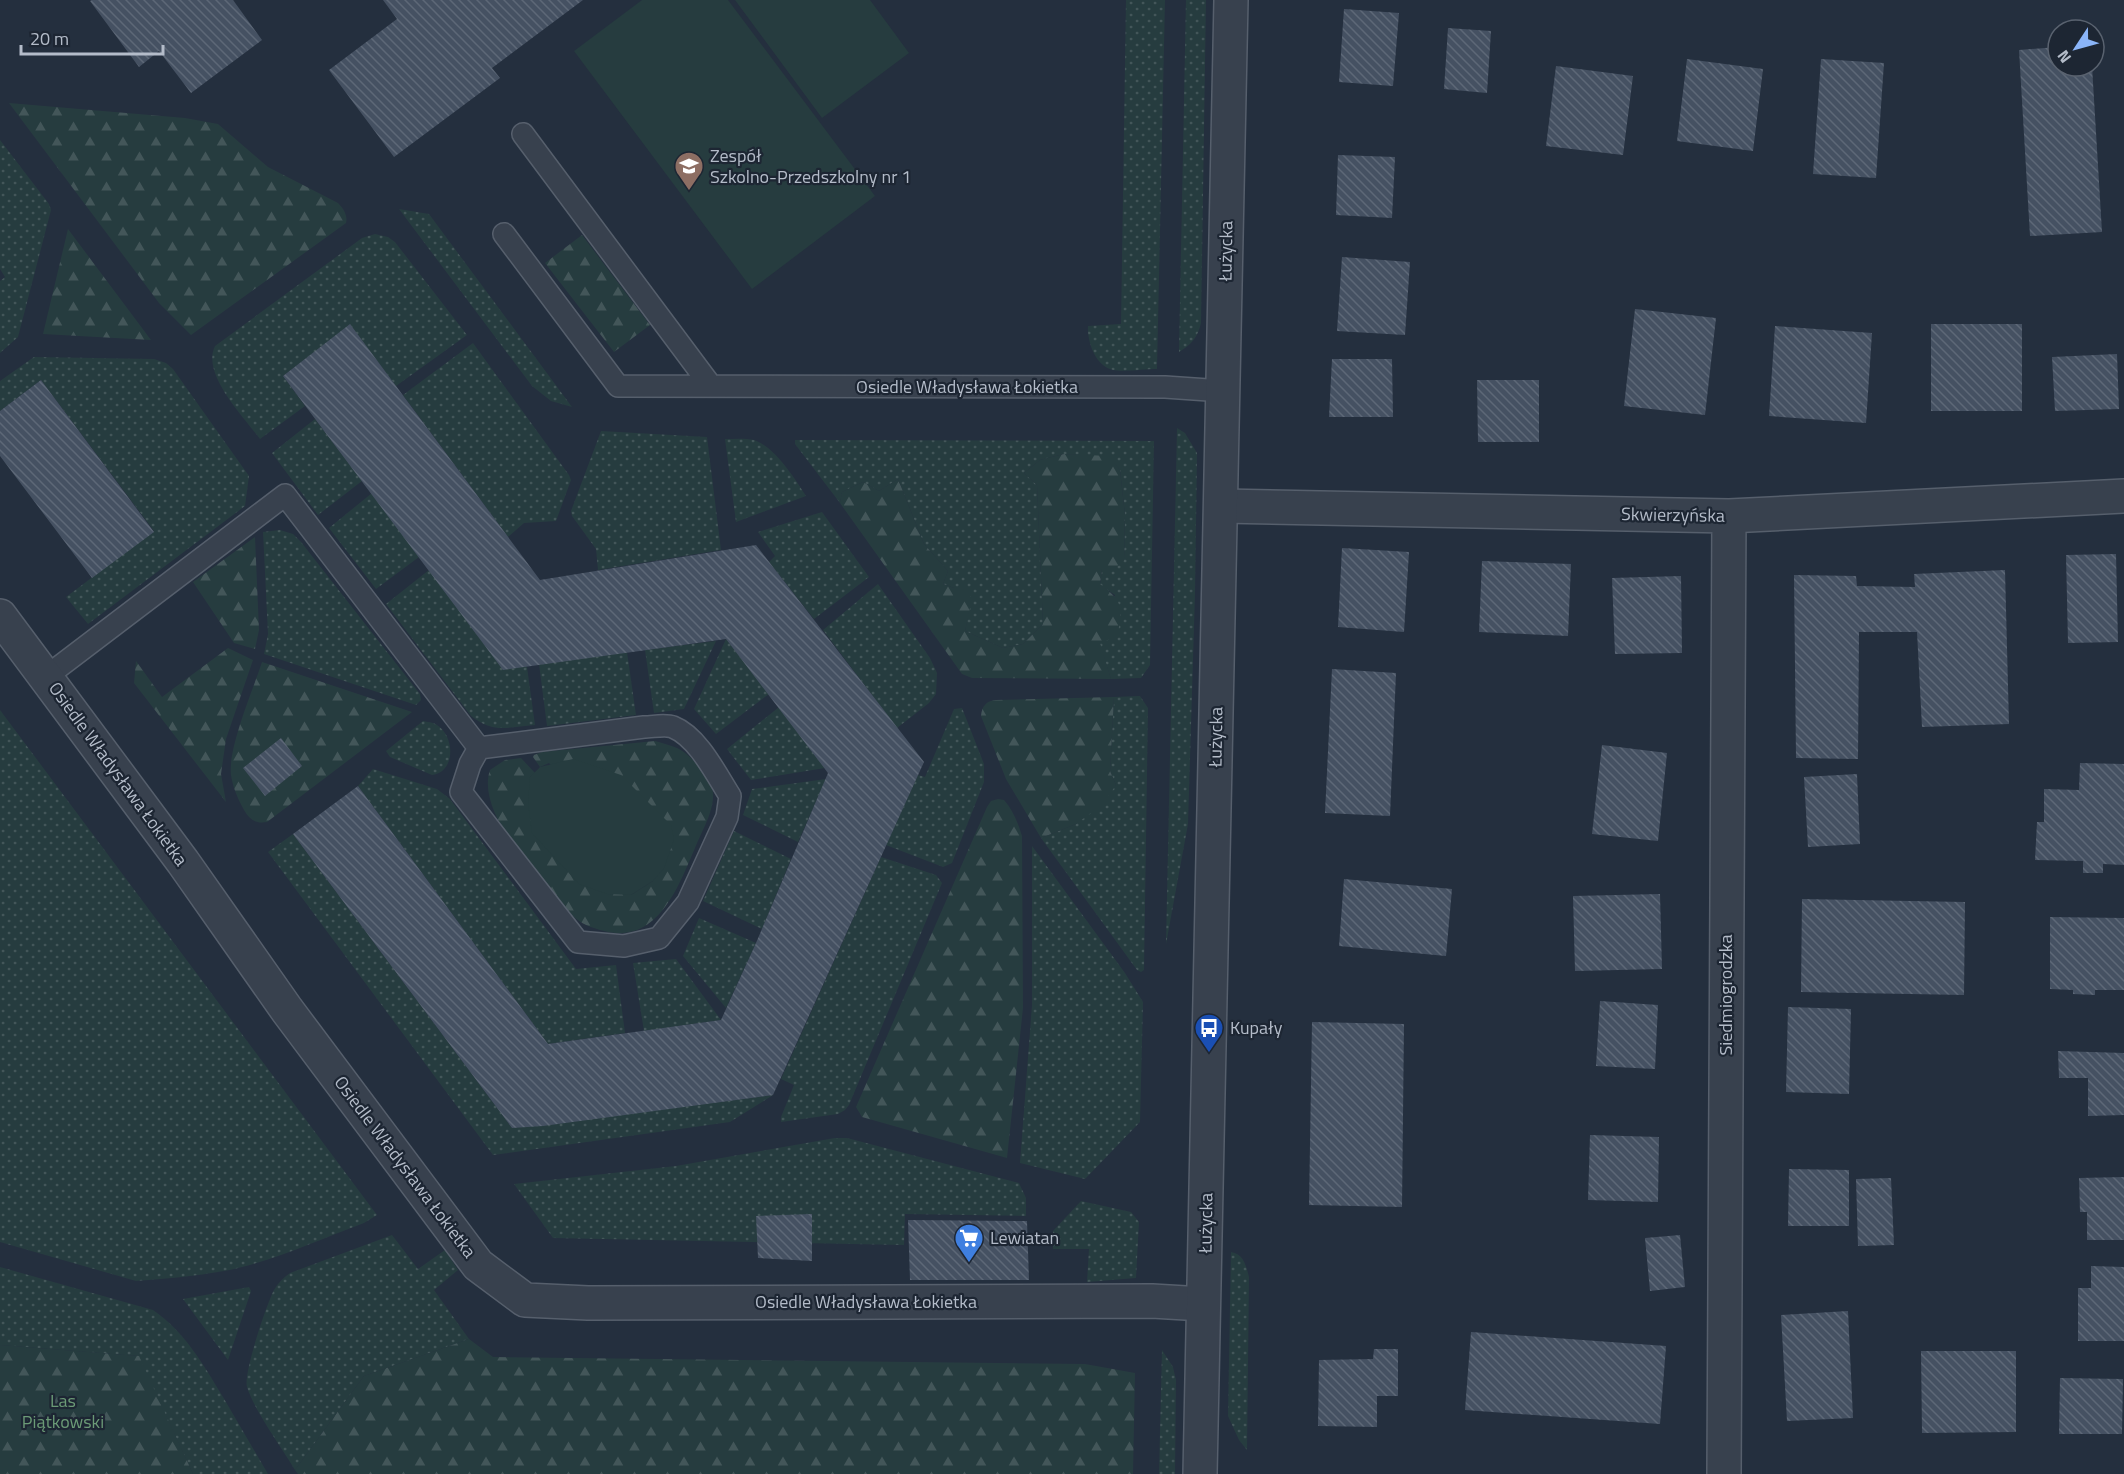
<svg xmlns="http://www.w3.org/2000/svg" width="2124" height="1474" viewBox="0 0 2124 1474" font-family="'Titillium Web',sans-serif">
	<defs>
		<pattern id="grass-dots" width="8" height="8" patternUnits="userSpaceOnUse" patternTransform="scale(1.5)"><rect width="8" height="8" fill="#263c3f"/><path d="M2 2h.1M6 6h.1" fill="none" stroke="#435659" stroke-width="1.8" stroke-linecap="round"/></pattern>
		<pattern id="forest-firs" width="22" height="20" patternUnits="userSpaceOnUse" patternTransform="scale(1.5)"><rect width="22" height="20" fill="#263c3f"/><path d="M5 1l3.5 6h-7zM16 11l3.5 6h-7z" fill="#435659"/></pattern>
		<pattern id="building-back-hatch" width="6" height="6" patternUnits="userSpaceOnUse" patternTransform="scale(1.5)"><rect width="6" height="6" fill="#455162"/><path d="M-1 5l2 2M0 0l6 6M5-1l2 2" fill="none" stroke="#5d6877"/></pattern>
	</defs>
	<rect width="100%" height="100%" fill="#242f3e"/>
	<path fill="url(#grass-dots)" d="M1126 0H1165L1157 369C1145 369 1124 372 1113 370 1095 366 1087 341 1088 326L1121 324Z
		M1186 0H1206L1201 323C1198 337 1191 345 1179 352Z
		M0 140 49 204 51 210 18 337 0 353V281L5 277 0 269Z
		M399 209 429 214 572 407 551 401 532 386Z
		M375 234 388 237 395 242 467 335 396 386 350 325 283 376 305 406 260 439C244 417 201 374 215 346L362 238Z
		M473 343 569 475 571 480 556 521 524 523 508 537 403 395Z
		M34 357 154 359 166 363 173 369 249 476 245 506 88 624 66 597 154 531 41 380 0 411V381Z
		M315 419 362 481 318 515 272 453Z
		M1177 428 1185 433 1197 453 1195 594 1188 824 1166 944Z
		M601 431 707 437 721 550 598 570 596 549 572 516 571 511Z
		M725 439C734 439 745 438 754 440 775 447 795 479 806 496L736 522Z
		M795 440 1154 441 1150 665 1141 678 1111 679 1099 642 1115 595 1100 585 1102 569 1124 560 1125 515 1120 470 1109 457 1064 454 1040 460 1024 473 1037 485 1043 624 1023 644 1003 648 965 631 971 599 954 588 943 584 948 571 924 544 898 479 879 491 863 482 842 492 840 503 795 444Z
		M372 493 419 557 376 589 329 528Z
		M822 512 869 577 814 619 769 562 775 556 758 532Z
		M280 530 293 534 301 542 420 694 421 700 416 705 264 654 268 634 263 532Z
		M429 570 527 667 535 725C507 727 494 734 471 716L386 604Z
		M878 584 930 658 937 673 936 694 929 703 897 728 823 630Z
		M726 639 769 694 716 734 694 709Z
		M716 641 684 709 654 713 645 650Z
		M627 652 636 715 547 726 539 664Z
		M1140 696 1148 708 1144 970 1141 972 1137 970 1041 838 1076 824 1116 785 1110 771 1114 697Z
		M779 707 825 768 751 780 727 749Z
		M962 708 984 764V782L952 863 943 867 886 845 918 775 925 777 954 709Z
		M0 710 377 1215 364 1223C318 1240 272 1262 224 1271 195 1276 165 1279 136 1281L0 1242Z
		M423 721C427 722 433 722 437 725 455 736 456 772 432 775L390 757 386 751Z
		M373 769 437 789 450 799 576 969 616 965 625 1033 548 1044 358 786Z
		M826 779 798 842 743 815 752 789Z
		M734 831 791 859 762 929 703 901Z
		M293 834 512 1128 773 1095 730 1122 493 1155 268 852Z
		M1032 846 1125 973 1143 1002 1140 1122 1085 1179 1020 1163 1032 1005Z
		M881 857 936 875 942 883 849 1105 845 1110 838 1114 781 1122V1117L794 1085 781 1079Z
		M699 918 756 943 726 1008 683 956Z
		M676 959 721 1020 644 1031 633 963Z
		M835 1138H847L1019 1183 1026 1198V1216L905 1214 904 1245 553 1238 514 1184 676 1166Z
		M1081 1201 1131 1212 1139 1222 1136 1278 1087 1282 1089 1249H1053V1231Z
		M392 1235 418 1269 445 1250 458 1270 434 1290 469 1339 364 1376 295 1470C282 1448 254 1410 247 1387 243 1374 267 1303 274 1290 278 1283 283 1278 290 1273Z
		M1231 1252C1244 1254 1246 1266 1249 1277L1247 1450 1239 1440 1228 1416Z
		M0 1267 153 1310C185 1332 203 1364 223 1397 238 1423 253 1448 268 1474H193L138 1356 0 1345Z
		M249 1287 251 1291 228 1360 183 1299Z
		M1162 1350 1173 1367 1176 1380 1175 1474H1159Z"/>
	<path fill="url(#forest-firs)" d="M9 103 185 118 218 124 268 167 338 203C343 208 348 215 346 223L191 335 159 303Z
		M68 229 151 340 43 334Z
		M582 235 650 325 614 352 545 263Z
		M1064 454 1109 456 1120 470 1125 515 1124 560 1114 569H1102L1100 584C1125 603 1121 606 1118 636L1100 643 1111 679 972 678 962 674 840 503 842 492 863 482 879 491 898 479 924 544 948 571 943 584 954 588 964 585 972 599 965 631 1003 648 1023 644 1043 624 1037 485 1024 473 1040 460Z
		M255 537 259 630 255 649 234 643 193 582Z
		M228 648 253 660 226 739 221 774 226 802 134 683 136 661 162 697Z
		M262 662 412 712 267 822C256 824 250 820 244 810 238 799 233 788 231 775 228 747 253 690 262 662Z
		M1114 697 1110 771 1116 785 1103 804 1076 824 1041 838 1006 779 981 716C982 706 986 701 996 700Z
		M655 741C662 743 670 745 677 748 689 754 705 770 711 784 719 804 702 830 695 848 679 885 659 942 608 932 596 929 585 926 575 918 556 902 541 879 525 860 507 838 480 799 490 770L505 760 521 758 535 773 530 777 631 895 653 881 549 763 540 767 533 757 534 755 542 752Z
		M998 799 1004 800C1013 810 1018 823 1022 836L1023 1008 1007 1158 862 1117 856 1107 987 807 991 801Z
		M469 1339 493 1357 1085 1364 1135 1373 1133 1474H298L295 1470 364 1376Z
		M0 1345 139 1356 193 1474H0Z"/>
	<path fill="#263c3f" d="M642 0H728L875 196 752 289 574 51Z
		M735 0H870L909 53 822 118Z
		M573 759 621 775 671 825 674 840 664 868 653 881 631 895 607 894 579 884 532 833 528 803 530 777 540 767Z"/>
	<path fill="url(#building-back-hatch)" d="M92 0H233L262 40 191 93 159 51 139 67 90 1Z
		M383 0H583L492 68 500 78 394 157 329 70 397 19Z
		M1344 9 1399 13 1393 86 1339 82Z
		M1448 28 1491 31 1487 93 1444 89Z
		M2058 47V66H2092L2102 232 2030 236 2019 50Z
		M1687 59 1763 69 1753 151 1677 141Z
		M1821 59 1884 63 1876 178 1813 174Z
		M1556 66 1633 76 1623 155 1546 146Z
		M1338 155 1395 157 1392 218 1336 215Z
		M1342 257 1410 262 1405 335 1337 331Z
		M1635 309 1716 318 1705 415 1624 406Z
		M350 324 540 580 756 545 924 762 773 1095 543 1126 512 1128 293 834 358 786 548 1044 721 1020 756 943 828 773 726 639 503 670 283 376Z
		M1931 324H2022V411H1931Z
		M1775 326 1872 333 1866 423 1769 416Z
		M2117 354 2119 409 2055 411 2052 357Z
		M1332 359H1392L1393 417H1329Z
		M41 380 154 532 92 578 0 456V411Z
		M1477 380H1539V442H1478Z
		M1342 548 1409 552 1404 632 1338 627Z
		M2116 554 2118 642 2068 643 2066 555Z
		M1482 561 1571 564 1568 636 1479 632Z
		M2005 570 2009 724 1922 727 1917 632H1859L1858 759 1796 758 1794 575 1856 576 1857 586 1915 587 1914 574Z
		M1681 576 1682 653 1615 654 1612 578Z
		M1332 669 1396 673 1390 816 1325 813Z
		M281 738 302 766 265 796 243 768Z
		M1602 745 1667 753 1658 841 1592 834Z
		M2080 763 2124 764V865L2103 864V873H2083V861L2035 860 2037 822H2044V789L2079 790Z
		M1857 774 1860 844 1808 847 1804 777Z
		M1344 879 1452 889 1446 956 1339 946Z
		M1660 894 1662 969 1575 971 1573 896Z
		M1802 899 1965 902 1964 995 1801 992Z
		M2050 917 2124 918V990H2095V995L2073 994V990L2050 989Z
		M1600 1001 1658 1005 1655 1069 1596 1066Z
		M1788 1007 1851 1009 1849 1094 1786 1092Z
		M1312 1022 1404 1024 1402 1207 1309 1205Z
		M2058 1051 2124 1053V1115L2088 1116V1078H2059Z
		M1590 1135 1659 1137 1658 1202 1588 1200Z
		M1789 1169 1849 1170V1226H1788Z
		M2124 1177V1240H2087V1212H2080L2079 1178Z
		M1891 1178 1894 1245 1858 1246 1856 1179Z
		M812 1214V1261L758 1258 756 1216Z
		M908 1220 1027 1221 1029 1280H910Z
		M1680 1235 1685 1287 1650 1291 1645 1238Z
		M2091 1266 2124 1267V1341H2078V1288H2091Z
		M1848 1311 1853 1418 1787 1421 1781 1315Z
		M1471 1332 1666 1346 1660 1424 1465 1410Z
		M1374 1349H1398V1396H1377V1427L1318 1426 1319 1360 1373 1359Z
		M1921 1351H2016V1432L1922 1433Z
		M2060 1378 2123 1379 2122 1434H2059Z"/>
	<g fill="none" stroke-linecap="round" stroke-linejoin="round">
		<g stroke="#565f6c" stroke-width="24">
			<path id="service" d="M523 134 711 386
				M504 234 618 386 1165 387 1223 391
				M47 676 285 495 479 748 470 764 461 792 578 942 624 946 659 938 688 902 727 817 730 796C716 774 698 737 673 727 665 724 653 727 644 727L479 748"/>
		</g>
		<g stroke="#565f6c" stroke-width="36">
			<path id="minor" d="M1222 506 1729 516 2124 496
				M0 616 183 862 287 1010 478 1265 525 1300 588 1303 1152 1301 1203 1304
				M1724 1474 1729 516"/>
		</g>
		<g stroke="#565f6c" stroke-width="36">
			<path id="tertiary" d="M1200 1474 1231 0"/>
		</g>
		<use href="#service" stroke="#38414e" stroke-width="21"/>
		<use href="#minor" stroke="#38414e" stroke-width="33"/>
		<use href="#tertiary" stroke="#38414e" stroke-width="33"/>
	</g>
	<defs>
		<g id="school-pin" transform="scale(1.5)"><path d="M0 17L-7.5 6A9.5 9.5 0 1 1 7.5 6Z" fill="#8d6e63" stroke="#1d2633"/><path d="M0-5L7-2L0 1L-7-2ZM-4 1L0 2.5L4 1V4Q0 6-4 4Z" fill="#fff"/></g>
		<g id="bus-pin" transform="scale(1.5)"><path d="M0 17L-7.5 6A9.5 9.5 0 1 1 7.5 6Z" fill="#1a4fb4" stroke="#1d2633"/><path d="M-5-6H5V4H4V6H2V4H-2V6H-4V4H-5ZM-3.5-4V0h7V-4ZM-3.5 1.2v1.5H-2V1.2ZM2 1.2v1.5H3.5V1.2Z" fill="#fff"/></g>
		<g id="supermarket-pin" transform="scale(1.5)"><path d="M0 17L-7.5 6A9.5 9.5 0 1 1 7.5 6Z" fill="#3f7fe0" stroke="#1d2633"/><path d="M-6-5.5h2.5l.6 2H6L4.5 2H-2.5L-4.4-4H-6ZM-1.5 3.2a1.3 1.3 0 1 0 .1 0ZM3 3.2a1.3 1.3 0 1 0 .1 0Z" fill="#fff"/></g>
	</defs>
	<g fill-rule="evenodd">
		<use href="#school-pin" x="689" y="166"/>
		<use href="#bus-pin" x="1209" y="1028"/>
		<use href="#supermarket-pin" x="969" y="1238"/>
	</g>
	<g text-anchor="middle" stroke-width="4.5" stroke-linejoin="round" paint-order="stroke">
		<g font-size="18" fill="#b4bcc9" stroke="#1d2633" text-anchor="start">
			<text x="710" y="162">Zespół<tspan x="710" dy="21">Szkolno-Przedszkolny nr 1</tspan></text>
			<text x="1230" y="1034">Kupały</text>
			<text x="990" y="1244">Lewiatan</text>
		</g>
		<g font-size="18" fill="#b4bcc9" stroke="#1d2633">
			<text transform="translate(1226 251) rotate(-89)" y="6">Łużycka</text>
			<text x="967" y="393">Osiedle Władysława Łokietka</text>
			<text transform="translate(1673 515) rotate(1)" y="6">Skwierzyńska</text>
			<text transform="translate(1216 737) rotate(-89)" y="6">Łużycka</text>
			<text transform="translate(118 774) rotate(54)" y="6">Osiedle Władysława Łokietka</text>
			<text transform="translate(1726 995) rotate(-90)" y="6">Siedmiogrodzka</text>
			<text transform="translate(405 1167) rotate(53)" y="6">Osiedle Władysława Łokietka</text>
			<text transform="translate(1206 1223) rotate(-89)" y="6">Łużycka</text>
			<text x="866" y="1308">Osiedle Władysława Łokietka</text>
		</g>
		<g font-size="18" fill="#6b9a76" stroke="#1d2633">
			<text x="63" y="1407">Las<tspan x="63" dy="21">Piątkowski</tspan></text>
		</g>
	</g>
	<g transform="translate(2076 48) rotate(234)"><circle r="28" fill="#1d2633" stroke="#59626f" stroke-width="1.5"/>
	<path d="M0-4.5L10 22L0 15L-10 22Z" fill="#8ab4f8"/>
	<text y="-9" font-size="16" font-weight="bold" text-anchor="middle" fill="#b4bcc9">N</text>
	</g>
	<path d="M21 45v9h142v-9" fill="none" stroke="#b4bcc9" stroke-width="3"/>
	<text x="30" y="45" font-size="18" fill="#b4bcc9" stroke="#1d2633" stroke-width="4.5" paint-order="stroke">20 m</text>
</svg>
